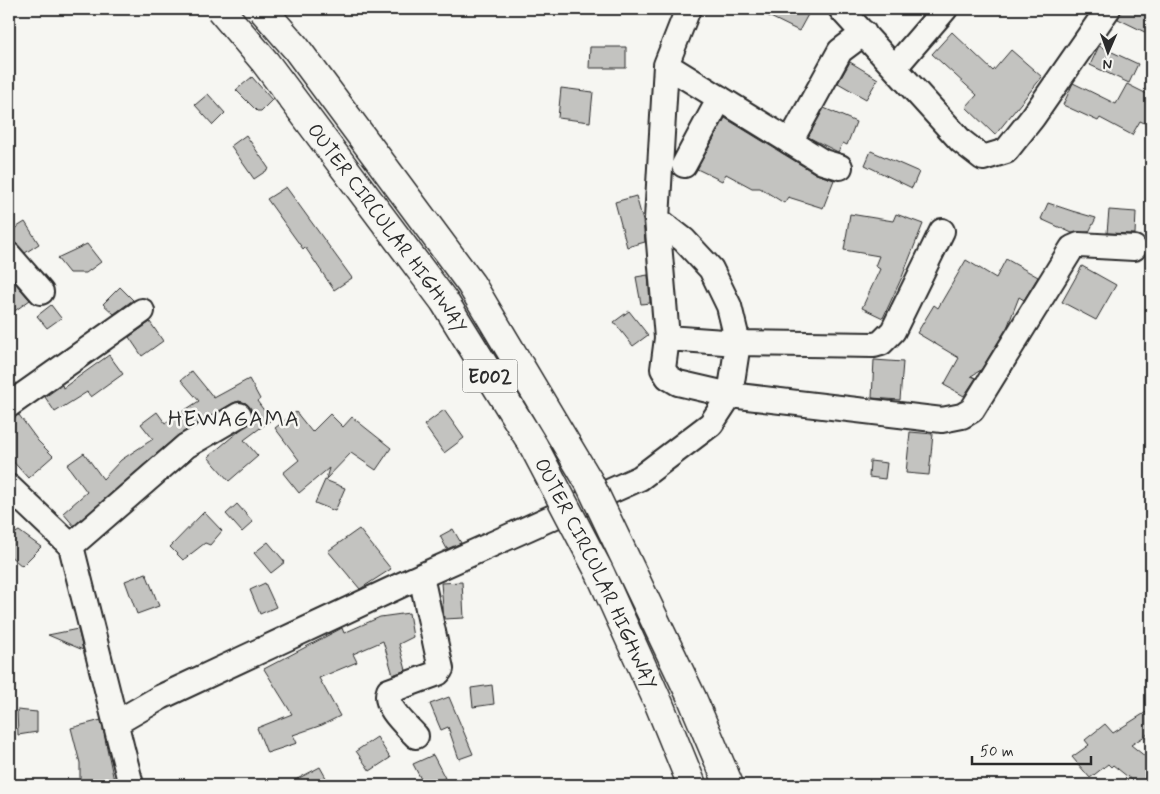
<svg xmlns="http://www.w3.org/2000/svg" width="1160" height="794" viewBox="0 0 1160 794" font-family="Mynerve,sans-serif">
	<rect width="100%" height="100%" fill="#f6f6f2"/>
	<filter id="ink" filterUnits="userSpaceOnUse"><feTurbulence type="fractalNoise" baseFrequency=".02" numOctaves="2"/><feDisplacementMap in="SourceGraphic" scale="10" xChannelSelector="R" yChannelSelector="G"/><feConvolveMatrix kernelMatrix="1 2 1 2 8 2 1 2 1" color-interpolation-filters="sRGB"/></filter>
	<g filter="url(#ink)">
		<path fill="#c3c3c0" stroke="#2b2b2b" d="M754 9H811L799 31Z
			M1122 9H1151V35L1118 19Z
			M952 32 993 71 1011 50 1042 77 995 135 966 107 977 95 932 54Z
			M1099 46 1138 64 1129 83 1090 65Z
			M590 47H626V68H589Z
			M850 62 878 79 866 99 838 83Z
			M252 77 272 100 261 111H257L236 90Z
			M1073 83 1116 104 1127 84 1151 96V126L1140 121 1132 135 1100 118 1098 121 1063 105Z
			M561 88 593 92 590 122 558 118Z
			M208 94 225 113 213 125 195 105Z
			M824 108 856 122 847 145 843 143 838 152 808 137Z
			M725 118 816 174 834 180 823 208 788 197 784 203 760 188H752L726 174 722 181 697 169Z
			M246 135 269 169 254 179 231 146Z
			M871 151 919 172 912 188 865 165Z
			M286 187 352 278 334 290 305 247 303 249 267 199Z
			M636 196 643 221 645 242 627 247 615 202Z
			M1048 203 1072 211 1096 218 1089 232 1072 233 1041 219Z
			M1109 210 1136 212 1135 234 1107 233Z
			M850 214 893 221 896 214 923 224 902 277 883 318 862 308 880 269 875 266 879 256 844 250Z
			M25 222 39 244 25 253 9 238V232Z
			M87 244 101 262 86 273H69L57 258Z
			M1006 259 1038 277 1024 300 1019 297 1007 328 981 370 971 376 976 378 964 396 944 385 959 358 917 333 934 305 938 308 966 260 996 278Z
			M1082 266 1116 285 1096 320 1062 302Z
			M648 275 650 303 641 304 636 277Z
			M9 276 30 300 9 315Z
			M120 287 133 300 114 314 103 304Z
			M51 305 61 318 47 328 37 316Z
			M629 311 648 335 633 346 614 322Z
			M150 322 163 341 142 356 129 337Z
			M109 355 123 374 91 397 87 392 55 412 45 397 62 385 63 388Z
			M874 360 903 362 900 400 872 398Z
			M192 371 214 398 249 379 260 399 257 401 271 420 244 440 258 456 229 481 208 457 251 421 253 414 246 403 239 401 233 403 177 436 74 526 63 513 87 492 67 465 84 453 103 479 121 460 153 439 141 424 157 412 165 423 199 401 181 380Z
			M444 410 464 438 444 453 424 425Z
			M296 412 312 432 330 414 343 427 352 417 391 448 376 470 351 453 326 479 329 468 299 493 283 473 299 460 275 428Z
			M19 415 38 441 53 456 28 478 9 457V418Z
			M910 432 933 434 929 475 906 473Z
			M870 461 887 463 885 479 869 477Z
			M325 480 345 488 335 511 315 503Z
			M237 504 253 522 242 532 226 514Z
			M204 512 222 531 210 545 205 543 183 560 170 547Z
			M359 529 391 569 360 589 328 551Z
			M453 529 461 543 447 549 440 536Z
			M19 531 41 547 22 566 9 555V537Z
			M268 542 285 562 271 573 254 553Z
			M146 573 159 606 137 614 125 581Z
			M462 582 464 618 444 619 441 583Z
			M265 583 276 607 260 614 250 590Z
			M409 613 413 637 399 644 406 670 393 675 383 641 353 654 357 662 319 678 340 716 322 725 293 735 297 743 267 753 257 728 292 714 264 669 342 628 344 633 380 617Z
			M78 629 83 650 48 635Z
			M492 685 494 704 473 707 471 688Z
			M449 697 473 754 459 759 448 727 441 730 430 704Z
			M1151 709V732L1131 745 1151 761V781L1148 785H1138L1113 765 1111 767 1108 764 1090 778 1072 757 1089 745 1085 740 1105 724 1113 733Z
			M17 710 37 712V732L18 735Z
			M101 720 115 785H80V763L71 728Z
			M377 737 390 758 370 771 356 751Z
			M433 755 445 778 431 785H424L413 764Z
			M320 767 330 785H286Z"/>
		<g fill="none" stroke-linecap="round" stroke-linejoin="round">
			<g stroke="#2b2b2b" stroke-width="28">
				<path id="minor" d="M688 9 666 65 657 219 667 338 663 369 668 377 678 383 730 395 942 420 962 416 972 410 1072 248 1079 245 1134 248
					M841 9 961 141 983 158 1006 151 1033 117 1108 9
					M666 65 823 162 840 167
					M895 67 945 9
					M790 142 840 51 864 33
					M684 165 720 98
					M9 255 41 292
					M667 338 738 343 874 345 881 343 893 331 942 231
					M9 405 142 311
					M9 487 71 546 131 785
					M71 546 186 446 239 415
					M116 723 161 697 401 585 640 478 711 424 730 395 738 343 729 306 711 269 684 240 657 219
					M416 736C406 725 383 706 389 691L438 673 441 669 421 576"/>
			</g>
			<use href="#minor" stroke="#f6f6f2" stroke-width="24"/>
			<g stroke="#2b2b2b" stroke-width="31" stroke-linecap="butt">
				<g id="highway-bridge">
					<path id="s1" d="M220 9 265 62 444 301 533 445 600 573 659 704 692 785"/>
					<path d="M262 9 296 48 471 284 589 482 692 698 729 785"/>
				</g>
			</g>
			<use href="#highway-bridge" stroke="#f6f6f2" stroke-width="28"/>
		</g>
	</g>
	<g text-anchor="middle" stroke-width="5" stroke-linejoin="round" paint-order="stroke">
		<rect fill="#f6f6f2" stroke="#686867" stroke-width="1" x="462.5" y="359.5" width="55" height="33" rx="4"/>
		<g font-size="19" font-weight="bold" fill="#2b2b2b">
			<text x="490" y="383">E002</text>
		</g>
		<g font-size="20" fill="#2b2b2b" stroke="#f6f6f2">
			<text dy="7" stroke="none"><textPath href="#s1" startOffset="276">OUTER CIRCULAR HIGHWAY</textPath></text>
			<text dy="7" stroke="none"><textPath href="#s1" startOffset="681">OUTER CIRCULAR HIGHWAY</textPath></text>
		</g>
		<g font-size="22" letter-spacing="1" fill="#2b2b2b" stroke="#f6f6f2">
			<text x="234" y="426">HEWAGAMA</text>
		</g>
	</g>
	<rect width="1160" height="794" fill="none" stroke="#f6f6f2" stroke-width="30"/>
	<rect x="15" y="15" width="1130" height="764" fill="none" stroke="#2b2b2b" stroke-width="2" filter="url(#ink)"/>
	<g transform="translate(1108 52) rotate(182)" stroke="#f6f6f2" stroke-width="4" paint-order="stroke">
	<path d="M0-4L9 19L0 12L-9 19Z" fill="#2b2b2b"/>
	<text y="-8" font-size="14" font-weight="bold" text-anchor="middle" fill="#2b2b2b">N</text>
	</g>
	<path d="M972 756v8h119v-8" fill="none" stroke="#2b2b2b" stroke-width="2.5"/>
	<text x="980" y="756" font-size="15" fill="#2b2b2b" stroke="#f6f6f2" stroke-width="4" paint-order="stroke">50 m</text>
</svg>
